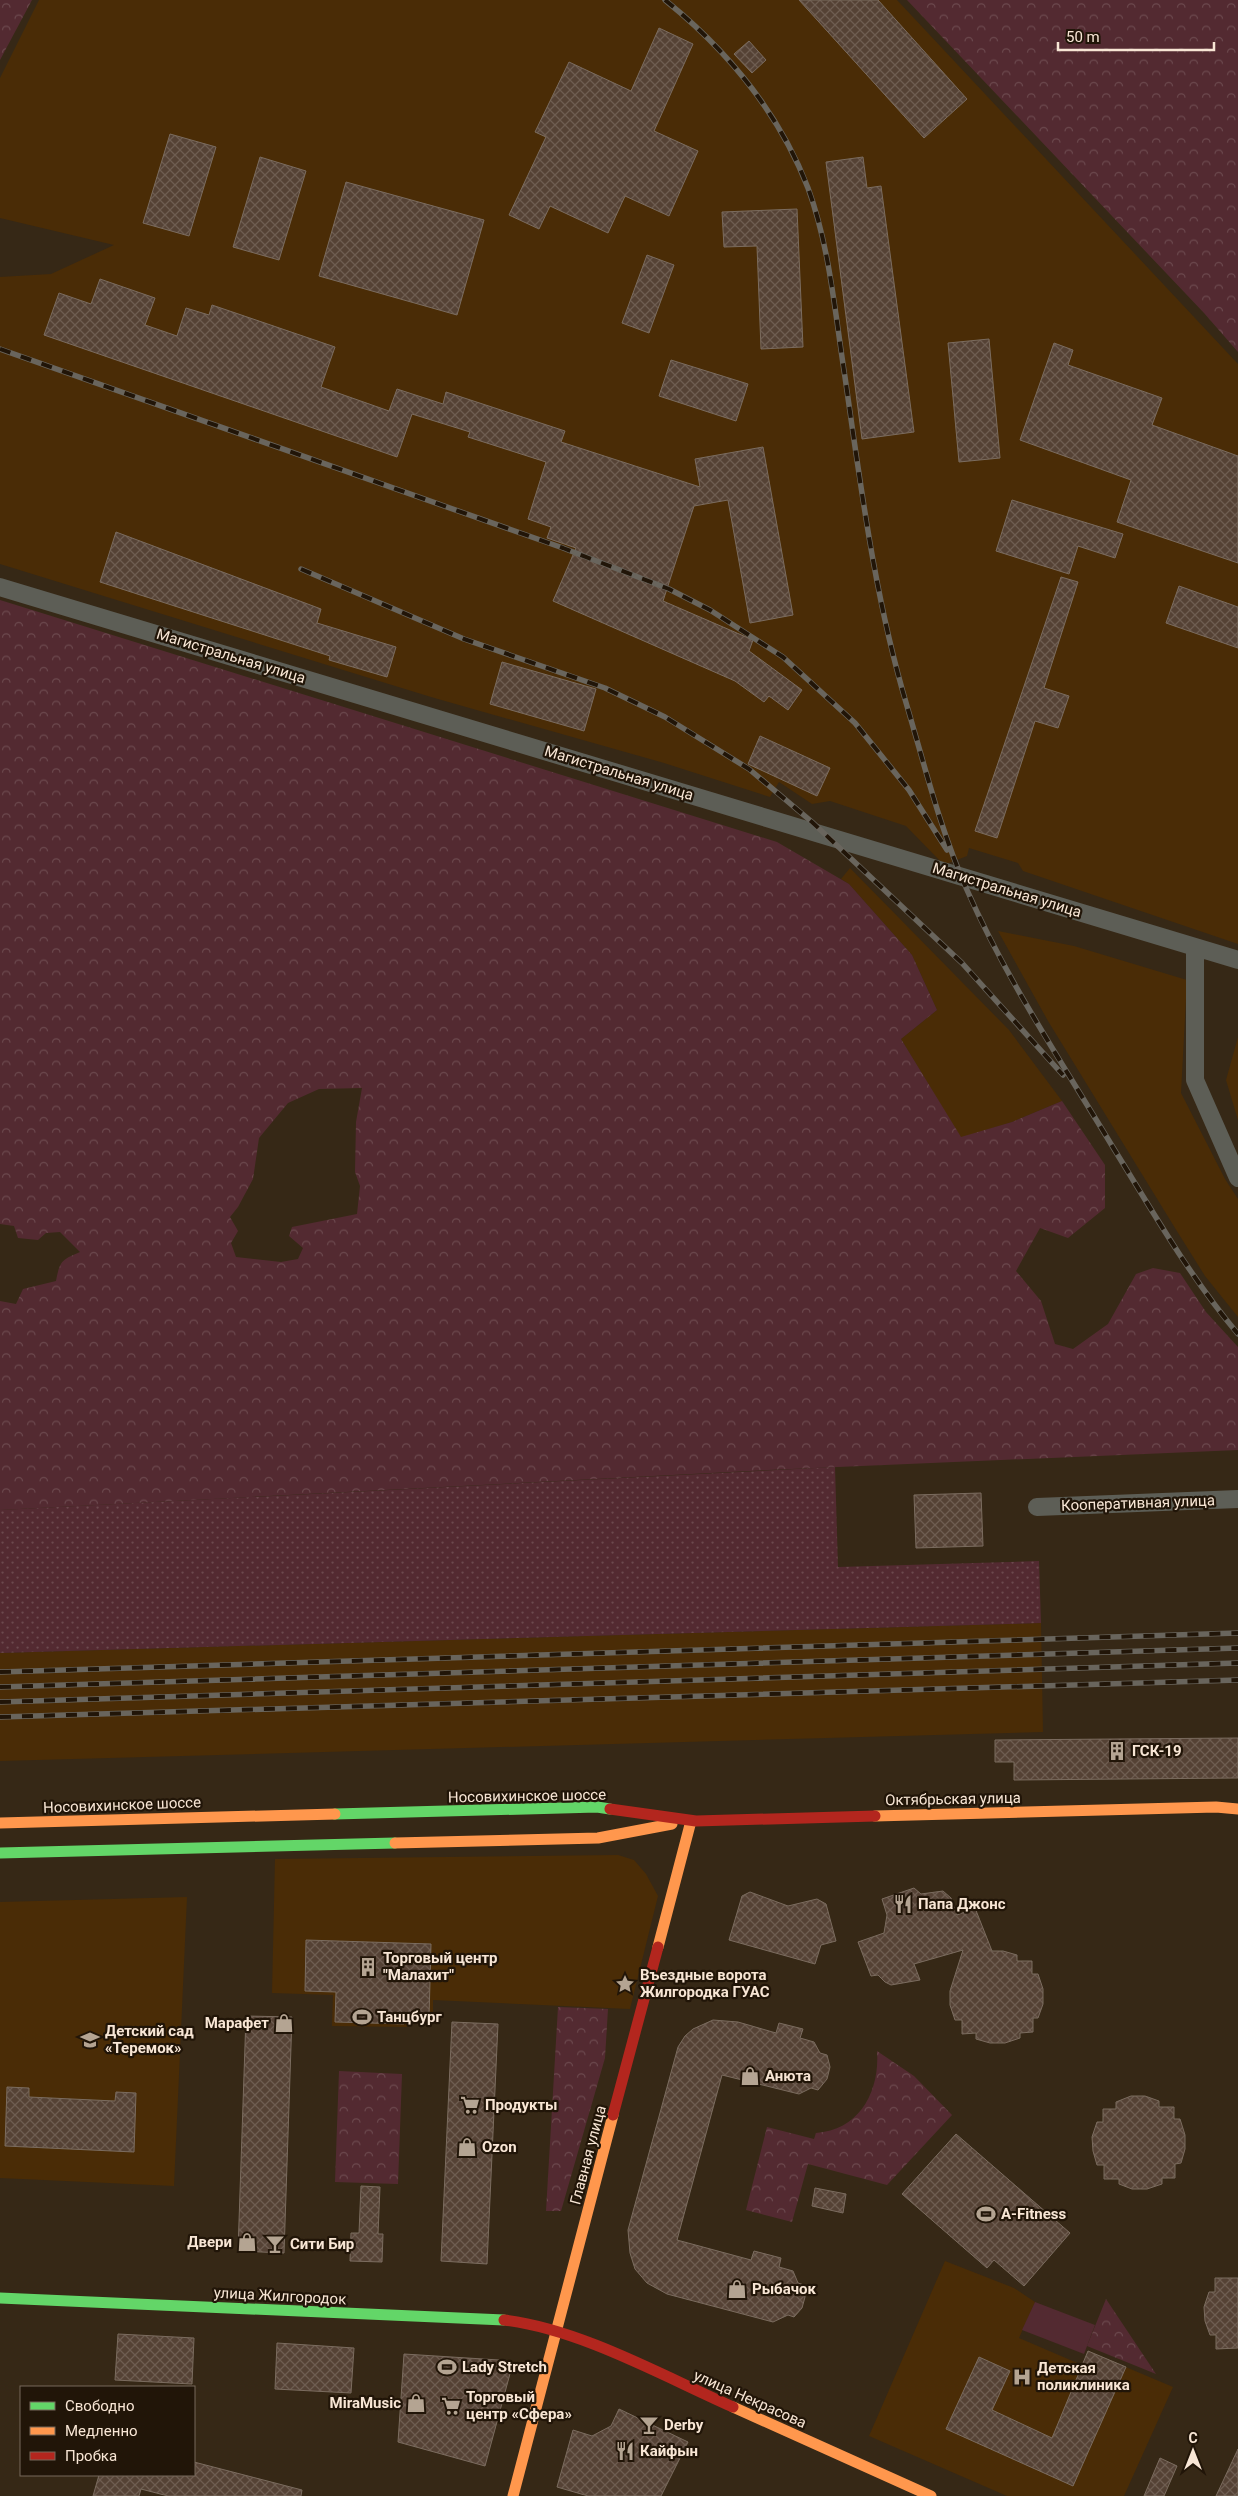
<svg xmlns="http://www.w3.org/2000/svg" width="1238" height="2496" viewBox="0 0 1238 2496" font-family="Roboto,sans-serif">
	<defs>
		<pattern id="grass-dots" width="8" height="8" patternUnits="userSpaceOnUse" patternTransform="scale(1.25)"><rect width="8" height="8" fill="#532a31"/><path d="M2 2h.1M6 6h.1" fill="none" stroke="#6c494e" stroke-width="1.8" stroke-linecap="round"/></pattern>
		<pattern id="forest-crowns" width="20" height="18" patternUnits="userSpaceOnUse" patternTransform="scale(1.25)"><rect width="20" height="18" fill="#532a31"/><path d="M2 6a3 3 0 1 1 6 0M12 15a3 3 0 1 1 6 0" fill="none" stroke="#6c494e"/></pattern>
		<pattern id="building-cross-hatch" width="8" height="8" patternUnits="userSpaceOnUse" patternTransform="scale(1.25)"><rect width="8" height="8" fill="#554235"/><path d="M0 0l8 8M0 8l8-8" fill="none" stroke="#6e5d51"/></pattern>
	</defs>
	<rect width="100%" height="100%" fill="#362816"/>
	<path fill="#4a2c06" d="M39 0H897L1238 364V944L1023 871 1018 863 969 848 967 856 944 865 906 826 830 801 812 804 779 782 770 797 664 763 431 697 0 564V277L51 274 114 245 0 218V78Z
		M850 868 1009 1030 1062 1101 1012 1122 961 1138 901 1039 937 1010 912 955 849 884 841 879Z
		M998 931 1074 946 1187 980 1181 1093 1225 1179 1238 1199V1317L1205 1276 1175 1228 1048 1021Z
		M1238 1037V1120L1226 1080Z
		M1041 1623 1043 1732 0 1761V1653Z
		M618 1855 634 1860 646 1874 658 1896 630 2009 433 2000V2021H407V2027L332 2026 333 1995 272 1993 275 1859Z
		M187 1897 174 2186 0 2178V1902Z
		M945 2261 1014 2288 1035 2302 1019 2338 1082 2365 1088 2351 1173 2387 1124 2496H1007L869 2436Z"/>
	<path fill="url(#grass-dots)" d="M835 1467 838 1567 1039 1561 1041 1623 0 1653V1510Z"/>
	<path fill="url(#forest-crowns)" fill-rule="evenodd" d="M0 0H32L0 60Z
		M907 0H1238V352L1204 313Z
		M0 600 777 842 849 884 912 955 937 1010 901 1039 961 1137 1012 1122 1062 1101 1105 1165V1208L1068 1238 1040 1228 1016 1271 1041 1301 1055 1344 1073 1349 1108 1324 1136 1274 1153 1268 1180 1273 1206 1312 1238 1347V1450L768 1470 0 1510V1301L16 1304 23 1289 56 1281C60 1260 62 1260 80 1252L60 1232 46 1233 38 1240 18 1238 14 1226 0 1224ZM362 1088 356 1122 355 1172 360 1186 357 1214 292 1227 289 1236 303 1248 298 1259 281 1262 236 1257 231 1243 238 1231 230 1217 238 1207 253 1179 259 1138 288 1103 319 1089Z
		M558 2007 608 2009 605 2058 561 2211H546Z
		M877 2051 914 2076 952 2115 887 2185 808 2164 792 2222 746 2210 767 2127 814 2139 816 2133C860 2130 880 2091 877 2051Z
		M339 2071 402 2074 398 2184 335 2182Z
		M1106 2299 1156 2374 1087 2346Z"/>
	<path fill="#532a31" d="M1035 2302 1095 2325 1084 2354 1022 2330Z"/>
	<path fill="url(#building-cross-hatch)" stroke="#7b6c5f" d="M799 0H878L967 99 924 138Z
		M659 28 693 44 654 131 698 151 669 216 625 196 608 233 550 206 539 229 509 215 546 137 535 132 569 62 631 91Z
		M749 41 766 60 752 73 734 54Z
		M170 134 216 147 189 236 143 223Z
		M260 157 306 171 279 260 233 247Z
		M863 157 867 188 881 186 914 432 862 439 826 162Z
		M346 182 484 220 457 315 319 276Z
		M797 209 803 347 761 349 757 246 724 247 722 212Z
		M647 255 674 265 649 333 622 323Z
		M100 279 155 298 145 325 177 336 186 308 209 315 212 305 335 347 321 387 389 411 397 389 443 404 446 392 565 431 561 442 700 487 695 459 763 447 793 615 750 623 728 500 694 506 663 601 753 640 749 651 802 690 788 710 769 696 764 702 735 681 553 601 576 548 547 538 551 527 528 519 546 462 468 437 470 432 412 414 397 457 44 335 59 293 91 304Z
		M989 339 1000 458 959 462 948 343Z
		M1054 343 1073 350 1068 365 1162 398 1152 425 1238 456V563L1117 522 1131 480 1020 440Z
		M671 360 748 384 736 421 659 396Z
		M1012 500 1123 534 1115 558 1078 546 1069 574 996 551Z
		M116 532 321 609 317 623 396 647 387 677 329 660 330 656 100 582Z
		M1061 577 1078 582 1044 688 1069 696 1058 728 1035 721 997 838 975 831Z
		M1179 586 1238 607V648L1166 623Z
		M502 662 596 689 584 731 490 704Z
		M760 736 830 768 817 796 748 764Z
		M981 1493 983 1546 916 1548 914 1495Z
		M1238 1738V1778L1014 1780V1762H995V1740Z
		M914 1888 921 1894 943 1891 951 1898 957 1915 975 1908 992 1951H1003L1017 1955V1961H1032V1974H1038L1043 1989V2004L1038 2018H1033V2032L1020 2033V2038L1005 2043H990L976 2039V2033L962 2034V2020H955L950 2005V1991L963 1950 914 1964 920 1980 891 1985 885 1982 878 1975 871 1976 858 1942 884 1933 887 1915 882 1899Z
		M750 1892 788 1906 817 1899 826 1904 836 1941 821 1945 815 1964 729 1940 742 1896Z
		M306 1940 431 1944 429 2018H404V2024L335 2022 336 1992 305 1991Z
		M246 2016 292 2017 284 2253 238 2251Z
		M713 2020 738 2022 776 2033 779 2023 803 2029 800 2038 814 2042 820 2053 827 2055 830 2067 827 2079 818 2090 811 2088 799 2094 722 2075 677 2240 751 2260 754 2251 781 2258 779 2267 793 2271 798 2283 804 2285 805 2297 802 2308 794 2317 788 2315 773 2322 667 2294 647 2283 635 2269 630 2253 628 2230 678 2047 685 2036 693 2029Z
		M452 2022 498 2024 487 2264 441 2261Z
		M7 2087 29 2088V2097L115 2101 116 2092 136 2093 134 2152 5 2146Z
		M1131 2096H1145L1159 2101V2107H1174V2119H1180L1185 2135V2149L1181 2163 1175 2164V2178H1162V2184L1147 2189H1132L1119 2184V2179H1104V2165H1097L1093 2151 1092 2137 1097 2122H1103V2109H1116V2102Z
		M956 2134 1070 2233 1024 2286 994 2260 987 2268 902 2194Z
		M361 2186 380 2187 378 2234H383L382 2262 350 2261 351 2233H359Z
		M815 2188 846 2194 843 2213 812 2206Z
		M1215 2278H1238V2348L1216 2349V2335H1210L1205 2321 1204 2307 1209 2292H1215Z
		M118 2334 194 2338 192 2384 115 2380Z
		M277 2343 354 2348 351 2393 275 2389Z
		M1088 2351 1126 2367 1073 2486 946 2429 979 2357 1010 2371 992 2410 1052 2438Z
		M404 2354 499 2360 511 2370 485 2466 398 2442Z
		M619 2409 688 2442 661 2496H588L557 2487 573 2430 592 2436 611 2426Z
		M1238 2449V2496H1216Z
		M1160 2458 1177 2466 1164 2496H1144Z
		M194 2462 302 2490 301 2496H168L141 2489 139 2496H93L99 2475H194Z"/>
	<g fill="none" stroke-linecap="round" stroke-linejoin="round">
		<path stroke="#5d5e56" stroke-width="18" d="M0 587 1238 960
			M1195 947V1080L1238 1178
			M1037 1507 1238 1499"/>
		<path stroke="#63d668" stroke-width="11" d="M335 1814 597 1807 610 1809
			M0 1853 395 1843
			M0 2298 504 2320"/>
		<path stroke="#ff974d" stroke-width="11" d="M875 1816 1216 1807 1238 1809
			M0 1823 335 1814
			M395 1843 598 1838 672 1824
			M658 1947 691 1821
			M733 2407 931 2496
			M513 2496 613 2115"/>
		<path stroke="#b3261e" stroke-width="11" d="M610 1809 696 1821 875 1816
			M613 2115 658 1947
			M504 2320C580 2329 663 2376 733 2407"/>
		<g stroke="#69655d" stroke-width="5.5">
			<path id="rail" d="M665 0C727 50 779 113 808 188 830 248 835 314 845 377 861 488 875 599 907 706 925 767 941 832 967 890 1007 981 1063 1064 1114 1149 1153 1212 1190 1277 1238 1334
				M0 349 563 548 669 589 710 610 783 657 855 723 909 790 947 850
				M301 569 464 639 605 688 665 717 749 769 812 822 962 963 1063 1075
				M0 1672 1238 1633
				M0 1687 1238 1648
				M0 1702 1238 1663
				M0 1717 1238 1680"/>
		</g>
		<use href="#rail" stroke="#211508" stroke-width="4" stroke-dasharray="11" stroke-linecap="butt"/>
	</g>
	<defs>
		<g id="building-bare" transform="scale(1.5)"><path d="M-4-6H4V6H1V3H-1V6H-4ZM-2.5-4.3h1.7v1.8h-1.7ZM.8-4.3h1.7v1.8H.8ZM-2.5-1h1.7V.8h-1.7ZM.8-1h1.7V.8H.8Z" fill="#b4a492" stroke="#211508" stroke-width="2.5" paint-order="stroke"/></g>
		<g id="restaurant-bare" transform="scale(1.5)"><path d="M-5-6h1v4h1v-4h1v4h1v-4h1v5L-1.5 .5V6h-2V.5L-5-1ZM5-6V6H3V1.5H1.5Q1.5-4 5-6Z" fill="#b4a492" stroke="#211508" stroke-width="2.5" paint-order="stroke"/></g>
		<g id="sight-bare" transform="scale(1.5)"><path d="M0-6L1.8-2.2L6-1.7L2.9 1.2L3.7 5.4L0 3.3L-3.7 5.4L-2.9 1.2L-6-1.7L-1.8-2.2Z" fill="#b4a492" stroke="#211508" stroke-width="2.5" paint-order="stroke"/></g>
		<g id="stadium-bare" transform="scale(1.5)"><path d="M0-5a6.5 5 0 1 0 0 10a6.5 5 0 1 0 0-10ZM-3.5-1.8h7v3.6h-7Z" fill="#b4a492" stroke="#211508" stroke-width="2.5" paint-order="stroke"/></g>
		<g id="shop-bare" transform="scale(1.5)"><path d="M-5-2.5h2.3a2.7 3.5 0 0 1 5.4 0H5L5.5 6h-11ZM-1.5-2.5h3a1.5 2.3 0 0 0-3 0Z" fill="#b4a492" stroke="#211508" stroke-width="2.5" paint-order="stroke"/></g>
		<g id="school-bare" transform="scale(1.5)"><path d="M0-5L7-2L0 1L-7-2ZM-4 1L0 2.5L4 1V4Q0 6-4 4Z" fill="#b4a492" stroke="#211508" stroke-width="2.5" paint-order="stroke"/></g>
		<g id="supermarket-bare" transform="scale(1.5)"><path d="M-6-5.5h2.5l.6 2H6L4.5 2H-2.5L-4.4-4H-6ZM-1.5 3.2a1.3 1.3 0 1 0 .1 0ZM3 3.2a1.3 1.3 0 1 0 .1 0Z" fill="#b4a492" stroke="#211508" stroke-width="2.5" paint-order="stroke"/></g>
		<g id="bar-bare" transform="scale(1.5)"><path d="M-6-5H6L.8 .8V4.5H3.5V6h-7V4.5H-.8V.8Z" fill="#b4a492" stroke="#211508" stroke-width="2.5" paint-order="stroke"/></g>
		<g id="hospital-bare" transform="scale(1.5)"><path d="M-5-5h3v3.5h4V-5h3V5h-3V1.5h-4V5h-3Z" fill="#b4a492" stroke="#211508" stroke-width="2.5" paint-order="stroke"/></g>
	</defs>
	<g fill-rule="evenodd">
		<use href="#building-bare" x="1117" y="1751"/>
		<use href="#restaurant-bare" x="903" y="1904"/>
		<use href="#building-bare" x="368" y="1967"/>
		<use href="#sight-bare" x="625" y="1984"/>
		<use href="#stadium-bare" x="362" y="2017"/>
		<use href="#shop-bare" x="284" y="2023"/>
		<use href="#school-bare" x="90" y="2040"/>
		<use href="#shop-bare" x="750" y="2076"/>
		<use href="#supermarket-bare" x="470" y="2105"/>
		<use href="#shop-bare" x="467" y="2147"/>
		<use href="#stadium-bare" x="986" y="2214"/>
		<use href="#shop-bare" x="247" y="2242"/>
		<use href="#bar-bare" x="275" y="2244"/>
		<use href="#shop-bare" x="737" y="2289"/>
		<use href="#stadium-bare" x="447" y="2367"/>
		<use href="#hospital-bare" x="1022" y="2377"/>
		<use href="#shop-bare" x="416" y="2403"/>
		<use href="#supermarket-bare" x="451" y="2406"/>
		<use href="#bar-bare" x="649" y="2425"/>
		<use href="#restaurant-bare" x="625" y="2451"/>
	</g>
	<g text-anchor="middle" stroke-width="4.5" stroke-linejoin="round" paint-order="stroke">
		<g font-size="15" fill="#f8e6d5" stroke="#211508">
			<text transform="translate(231 656) rotate(17)" y="5">Магистральная улица</text>
			<text transform="translate(619 773) rotate(17)" y="5">Магистральная улица</text>
			<text transform="translate(1007 890) rotate(17)" y="5">Магистральная улица</text>
			<text transform="translate(1138 1503) rotate(-2)" y="5">Кооперативная улица</text>
			<text transform="translate(527 1796) rotate(-1)" y="5">Носовихинское шоссе</text>
			<text transform="translate(953 1799) rotate(-1)" y="5">Октябрьская улица</text>
			<text transform="translate(122 1805) rotate(-2)" y="5">Носовихинское шоссе</text>
			<text transform="translate(588 2155) rotate(-75)" y="5">Главная улица</text>
			<text transform="translate(280 2296) rotate(3)" y="5">улица Жилгородок</text>
			<text transform="translate(750 2399) rotate(24)" y="5">улица Некрасова</text>
		</g>
		<g font-size="15" font-weight="bold" fill="#f8e6d5" stroke="#211508" text-anchor="start">
			<text x="1132" y="1756">ГСК-19</text>
			<text x="918" y="1909">Папа Джонс</text>
			<text x="383" y="1963">Торговый центр<tspan x="383" dy="17">"Малахит"</tspan></text>
			<text x="640" y="1980">Въездные ворота<tspan x="640" dy="17">Жилгородка ГУАС</tspan></text>
			<text x="377" y="2022">Танцбург</text>
			<text x="269" y="2028" text-anchor="end">Марафет</text>
			<text x="105" y="2036">Детский сад<tspan x="105" dy="17">«Теремок»</tspan></text>
			<text x="765" y="2081">Анюта</text>
			<text x="485" y="2110">Продукты</text>
			<text x="482" y="2152">Ozon</text>
			<text x="1001" y="2219">A-Fitness</text>
			<text x="232" y="2247" text-anchor="end">Двери</text>
			<text x="290" y="2249">Сити Бир</text>
			<text x="752" y="2294">Рыбачок</text>
			<text x="462" y="2372">Lady Stretch</text>
			<text x="1037" y="2373">Детская<tspan x="1037" dy="17">поликлиника</tspan></text>
			<text x="466" y="2402">Торговый<tspan x="466" dy="17">центр «Сфера»</tspan></text>
			<text x="401" y="2408" text-anchor="end">MiraMusic</text>
			<text x="664" y="2430">Derby</text>
			<text x="640" y="2456">Кайфын</text>
		</g>
	</g>
	<rect x="20" y="2386" width="175" height="90" fill="#211508" stroke="#77695a"/>
	<rect x="30" y="2402" width="25" height="8" fill="#63d668" stroke="#77695a"/>
	<text x="65" y="2411" font-size="15" fill="#f8e6d5">Свободно</text>
	<rect x="30" y="2427" width="25" height="8" fill="#ff974d" stroke="#77695a"/>
	<text x="65" y="2436" font-size="15" fill="#f8e6d5">Медленно</text>
	<rect x="30" y="2452" width="25" height="8" fill="#b3261e" stroke="#77695a"/>
	<text x="65" y="2461" font-size="15" fill="#f8e6d5">Пробка</text>
	<g transform="translate(1193 2451)" stroke="#211508" stroke-width="4" paint-order="stroke">
	<path d="M0-4L9 19L0 12L-9 19Z" fill="#f8e6d5"/>
	<text y="-8" font-size="14" font-weight="bold" text-anchor="middle" fill="#f8e6d5">С</text>
	</g>
	<path d="M1058 42v8h156v-8" fill="none" stroke="#f8e6d5" stroke-width="2.5"/>
	<text x="1066" y="42" font-size="15" fill="#f8e6d5" stroke="#211508" stroke-width="4" paint-order="stroke">50 m</text>
</svg>
